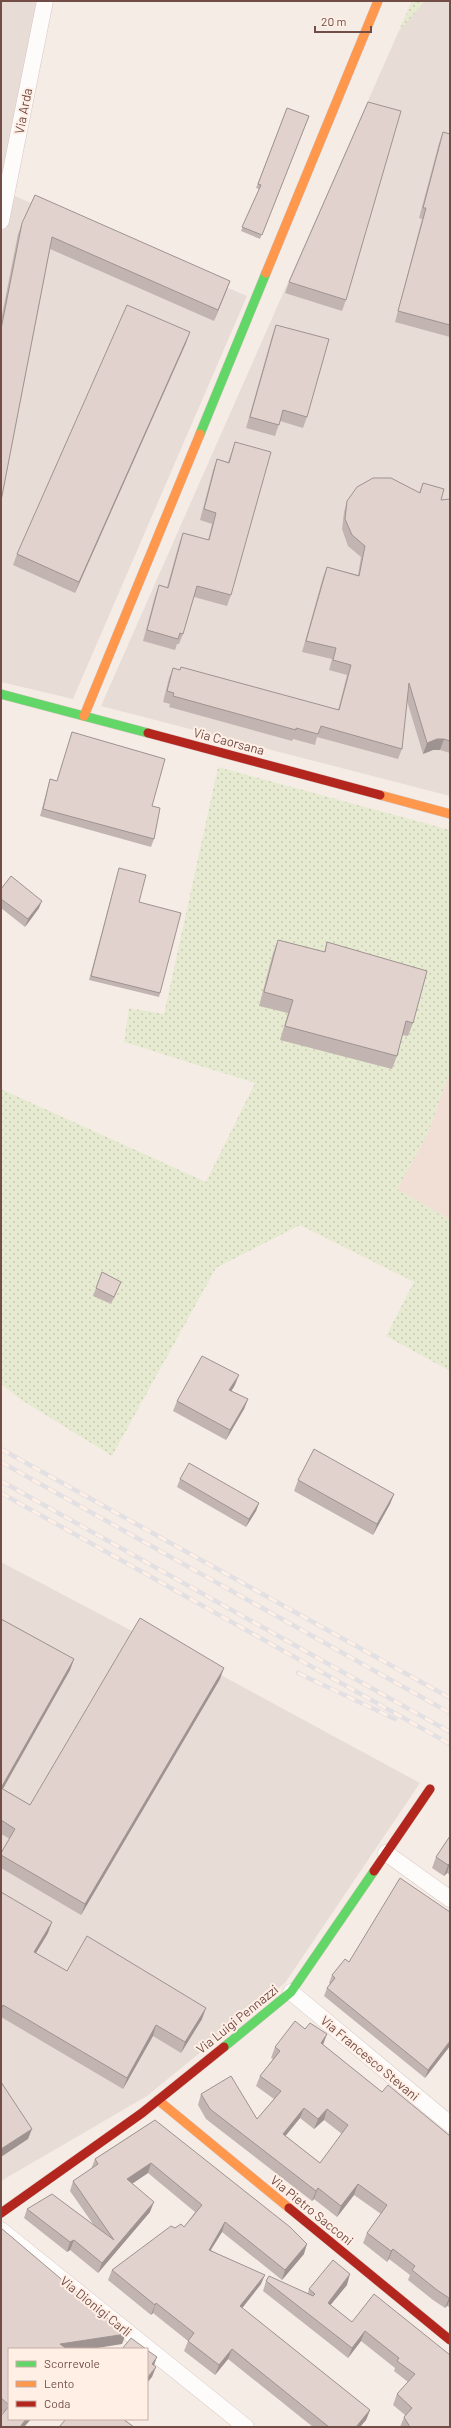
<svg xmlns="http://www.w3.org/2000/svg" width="451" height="2428" viewBox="0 0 451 2428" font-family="Barlow,sans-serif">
	<defs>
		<pattern id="grass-dots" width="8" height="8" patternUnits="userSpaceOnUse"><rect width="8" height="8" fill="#e6ead1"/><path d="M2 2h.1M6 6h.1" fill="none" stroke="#c9cab5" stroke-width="1.8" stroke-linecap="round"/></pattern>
	</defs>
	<rect width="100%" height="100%" fill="#f6ece6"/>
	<path fill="#f1dfd6" d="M448 1076 450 1077V1220L397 1189 427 1135Z"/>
	<path fill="#e8dcd7" d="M1 1H46L8 193 247 296 73 699 1 682Z
		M412 1H450V796L101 706Z
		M1 1562 134 1632 136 1629 420 1783 285 1983 147 2096 1 2181Z"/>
	<path fill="url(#grass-dots)" d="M412 1H425L398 33Z
		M218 767 450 830V1077H448L427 1135 397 1189 450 1220V1371L386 1336 414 1282 300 1225 216 1268 112 1456 20 1399 1 1384V1089L206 1182 255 1083 124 1042 129 1008 164 1014Z"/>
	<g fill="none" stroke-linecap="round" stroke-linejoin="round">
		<g stroke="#d7c8c4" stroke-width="17">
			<path id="street" d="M1 221 45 1
				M386 1853 450 1899
				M291 1992 450 2124
				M1 2230 246 2427"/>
		</g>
		<g stroke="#d6c7c3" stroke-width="10">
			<path id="fast" d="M200 434 266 273
				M1 694 148 733
				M224 2047 291 1992 374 1871"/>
		</g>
		<g stroke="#d6c7c3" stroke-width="10">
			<path id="slow" d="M266 273 378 1
				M84 716 200 434
				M380 795 450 814
				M158 2100 289 2208"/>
		</g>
		<g stroke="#d6c7c3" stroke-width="10">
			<path id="jam" d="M148 733 380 795
				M374 1871 430 1789
				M289 2208 450 2340
				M1 2213 142 2113 224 2047"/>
		</g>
		<use href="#street" stroke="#fefcfb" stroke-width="16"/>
		<use href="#fast" stroke="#63d668" stroke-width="9"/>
		<use href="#slow" stroke="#ff974d" stroke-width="9"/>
		<use href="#jam" stroke="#b3261e" stroke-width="9"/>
		<g stroke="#e2e0e3" stroke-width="4.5">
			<path id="rail" d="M1 1449 450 1698
				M1 1462 450 1713
				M1 1481 450 1732
				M1 1493 450 1744
				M298 1673 395 1719"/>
		</g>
		<use href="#rail" stroke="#ffefe5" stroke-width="3" stroke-dasharray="9" stroke-linecap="butt"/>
	</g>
	<path fill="#c2b5b1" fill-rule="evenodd" d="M287 108 309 116 260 239 241 231 259 189 256 188Z
		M443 132 450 134V337L395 322 422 219 419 218 439 143Z
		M22 223 230 281 214 321 50 249 1 501V320L18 234Z
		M289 282 346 300 342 311 285 293Z
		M276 325 307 417 303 428 280 421 275 436 246 428 272 336Z
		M186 343 75 593 13 565 17 554Z
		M235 442 231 595 227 606 194 597 183 634 179 644H177L175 650 143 641 155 596 159 585 167 587 179 544 183 533 208 540 212 524 200 520 213 470 217 459 228 462Z
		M423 483 441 500 450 499V753L440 750H433L423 754 407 701 402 749 398 759 317 737 315 745 293 739 292 741 169 707 170 704 163 702 169 678 173 668 338 710 347 675 329 670 332 659 302 652 323 577 327 567 358 575 361 557 348 546 342 529 344 512 347 501 419 493Z
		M72 732 152 806 154 839 151 847 40 816 48 786 50 779 57 781Z
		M119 868 139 902 160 993 159 997 89 980Z
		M1 889 39 908 25 927 1 908Z
		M278 940 324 952 327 942 413 1023 408 1036 402 1035 397 1056 392 1069 280 1040 288 1013 259 1006 273 953Z
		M96 1288 118 1289 111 1304 93 1296Z
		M235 1385 231 1391 248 1399 244 1409 226 1440 173 1411 177 1401Z
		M180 1479 259 1503 256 1511 246 1527 177 1487Z
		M298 1480 394 1494 390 1504 373 1535 294 1491Z
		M1 1619 74 1659 70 1670 3 1789 30 1805 220 1679 81 1915 1 1868V1853L10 1839 1 1834Z
		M450 1836V1875L447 1873 444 1876 432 1868 436 1857Z
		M1 1892 48 1933 36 1953 67 1971 202 2019 181 2053 153 2036 123 2089 1 2017Z
		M332 1975 450 2046 425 2078 324 1996 327 1988 330 1984 329 1983Z
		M323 2045 382 2092 450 2136V2307L447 2306 445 2308 433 2300 408 2280 410 2275 389 2259 387 2262 363 2243 367 2233 381 2214 354 2195 337 2217 314 2199 312 2201 206 2119 198 2105 201 2094 257 2119 274 2099 256 2086 260 2076 273 2059 271 2058 275 2047ZM300 2118 314 2129 324 2120 342 2134 320 2163 285 2136Z
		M155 2120 304 2254 282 2280 222 2232 211 2250 261 2284 242 2308 370 2410 366 2420 360 2427H313L228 2359 215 2375 184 2351 188 2341 153 2313 151 2315 108 2280 112 2270 175 2228 184 2227 195 2212 148 2173 132 2184 150 2212 98 2273 70 2250 67 2252 24 2218 27 2209 93 2224 70 2191 73 2181 91 2169 95 2159Z
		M1 2228 122 2344 9 2349V2419H31L24 2427H1L3 2413 1 2412Z
		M266 2281 308 2293 309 2289 347 2285 330 2305 352 2322 450 2355V2427H400L404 2417 405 2415 393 2405 397 2394 408 2382 394 2371 395 2368 361 2341 348 2358 263 2291Z"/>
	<path fill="#9e9390" d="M230 281 226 292 214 321 218 310Z
		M190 332 186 343 75 593 79 582Z
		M437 739H444L440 750H433L423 754 427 743Z
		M42 901 39 908 25 927 28 919Z
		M239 1375 235 1385 226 1400 229 1390Z
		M248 1399 244 1409 226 1440 230 1430Z
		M394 1494 390 1504 373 1535 377 1524Z
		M259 1503 256 1511 246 1527 249 1519Z
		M74 1659 70 1670 1 1792V1788Z
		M224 1668 220 1679 81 1915 85 1904Z
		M450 1863 447 1873 444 1876 448 1865Z
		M52 1922 48 1933 30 1963 34 1952Z
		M206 2008 202 2019 181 2053 185 2042Z
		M156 2025 153 2036 123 2089 127 2078Z
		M327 2034 323 2045 321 2043Z
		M450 2041V2046L425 2078 428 2070Z
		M304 2108 300 2118 279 2144 283 2134Z
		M327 2109 324 2120 314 2129 318 2119Z
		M32 2129 28 2139 1 2157V2149Z
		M151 2163 148 2173 124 2189 127 2179Z
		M358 2184 354 2195 337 2217 341 2206Z
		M318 2188 314 2199 312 2201 316 2191Z
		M154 2202 150 2212 98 2273 102 2263Z
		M225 2222 222 2232 205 2259 209 2250Z
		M74 2240 70 2250 67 2252 70 2242Z
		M307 2244 304 2254 282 2280 285 2270Z
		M393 2249 389 2259 387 2262 391 2251Z
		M350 2274 347 2285 324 2313 328 2303Z
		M265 2275 261 2284 236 2316 240 2306Z
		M450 2297V2299L447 2306 445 2308 449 2298Z
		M156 2303 153 2313 151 2315 155 2305Z
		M365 2331 361 2341 348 2358 352 2348Z
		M126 2334 122 2344 91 2349H58L60 2344Z
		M232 2349 228 2359 215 2375 219 2365Z
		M157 2357 153 2368 152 2364Z
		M156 2367 152 2377 147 2383V2378Z
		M370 2410 366 2420 360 2427H356Z
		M26 2419H31L24 2427H20Z"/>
	<path fill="#e2d2ce" stroke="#9e9390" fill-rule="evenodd" d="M368 102 401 111 346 300 289 282Z
		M287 108 309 116 262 235 242 227 261 185 258 184Z
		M443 132 450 134V325L398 311 426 208H423Z
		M35 195 230 281 218 310 52 237 1 501V329L22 223Z
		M127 305 190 332 79 582 17 554Z
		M276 325 329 339 307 417 283 410 279 425 250 417Z
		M235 442 271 452 231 595 197 586 183 634 180 633 178 639 147 630 159 585 168 588 183 533 209 540 216 513 204 509 217 459 229 463Z
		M373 478H391L420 493 423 483 444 489 441 500 450 499V741L444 739H437L427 743 409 683 402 749 321 726 318 734 296 728V730L173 696 174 693 167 691 173 668 180 670 181 667 339 710 351 665 333 660 336 648 306 641 327 567 359 576 365 546 352 535 345 519 347 501 357 487Z
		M72 732 165 759 152 806 160 808 154 839 43 809 50 779 57 781Z
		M119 868 146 875 139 902 181 913 160 993 91 976Z
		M11 876 42 901 28 919 1 899V889Z
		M278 940 325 952 327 942 427 971 413 1023 406 1021 397 1056 285 1026 293 1000 264 992Z
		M102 1272 121 1282 114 1297 96 1288Z
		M202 1356 239 1375 229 1390 248 1399 230 1430 177 1401Z
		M314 1449 394 1494 377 1524 298 1480Z
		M189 1463 259 1503 249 1519 180 1479Z
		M140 1618 224 1668 85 1904 1 1855V1853L15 1829 1 1820V1619L74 1659 1 1788 30 1805Z
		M450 1836V1863L448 1865 436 1857Z
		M400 1878 450 1912V2041L428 2070 327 1988 335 1978 332 1975 345 1959 349 1962Z
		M1 1892 52 1922 34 1952 67 1971 87 1936 206 2008 185 2042 156 2025 127 2078 3 2005 1 2009Z
		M295 2021 305 2029 310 2023 327 2034 321 2043 382 2092 388 2085 450 2136V2297L449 2298 437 2290 412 2270 415 2266 393 2249 391 2251 367 2233 387 2205 358 2184 341 2206 318 2188 316 2191 210 2109 201 2094 231 2076 257 2119 281 2091 260 2076 280 2051 275 2047ZM304 2108 318 2119 327 2109 348 2125 320 2163 283 2134Z
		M1 2082 32 2129 1 2149Z
		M155 2120 290 2227 307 2244 285 2270 225 2222 209 2250 265 2275 240 2306 370 2410 356 2427H329L232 2349 219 2365 188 2341 194 2333 156 2303 155 2305 112 2270 171 2226 175 2228 181 2224 184 2227 202 2205 151 2163 127 2179 154 2202 102 2263 74 2240 70 2242 27 2209 52 2194 114 2240 73 2181 98 2164 95 2159Z
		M1 2228 126 2334 60 2344 67 2349H9V2405L1 2398Z
		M333 2260 350 2274 328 2303 352 2322 374 2294 450 2355V2427H410L404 2417 412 2408 397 2394 415 2374 397 2361 399 2358 365 2331 352 2348 266 2281 269 2276 313 2296 315 2294 309 2289Z
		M131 2338 146 2349H122Z
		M147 2350 157 2357 152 2364 156 2367 147 2378Z
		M9 2406V2419H26L20 2427H1V2416Z
		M66 2419H123L134 2427H59Z"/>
	<g text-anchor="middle" stroke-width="4" stroke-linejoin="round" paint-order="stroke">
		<g font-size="13" fill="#724d48" stroke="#ffefe5">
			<text transform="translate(23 111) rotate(-79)" y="5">Via Arda</text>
			<text transform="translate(229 741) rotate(15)" y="5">Via Caorsana</text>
			<text transform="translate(237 2019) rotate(-39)" y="5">Via Luigi Pennazzi</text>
			<text transform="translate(370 2058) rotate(40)" y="5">Via Francesco Stevani</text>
			<text transform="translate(312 2210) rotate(39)" y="5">Via Pietro Sacconi</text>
			<text transform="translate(96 2306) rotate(39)" y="5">Via Dionigi Carli</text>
		</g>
	</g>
	<rect width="451" height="2428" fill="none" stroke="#724d48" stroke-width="4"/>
	<rect x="8" y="2348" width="140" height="72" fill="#ffefe5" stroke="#c7aea6"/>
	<rect x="16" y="2361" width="20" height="6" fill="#63d668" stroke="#c7aea6"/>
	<text x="44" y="2368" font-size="12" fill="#724d48">Scorrevole</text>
	<rect x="16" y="2381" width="20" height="6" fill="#ff974d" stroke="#c7aea6"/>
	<text x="44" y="2388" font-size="12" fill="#724d48">Lento</text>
	<rect x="16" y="2401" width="20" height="6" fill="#b3261e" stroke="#c7aea6"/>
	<text x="44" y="2408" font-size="12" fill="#724d48">Coda</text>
	<path d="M315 26v6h56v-6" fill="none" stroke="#724d48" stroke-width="2"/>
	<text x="321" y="26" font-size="12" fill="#724d48" stroke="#ffefe5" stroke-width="3" paint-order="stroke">20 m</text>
</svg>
